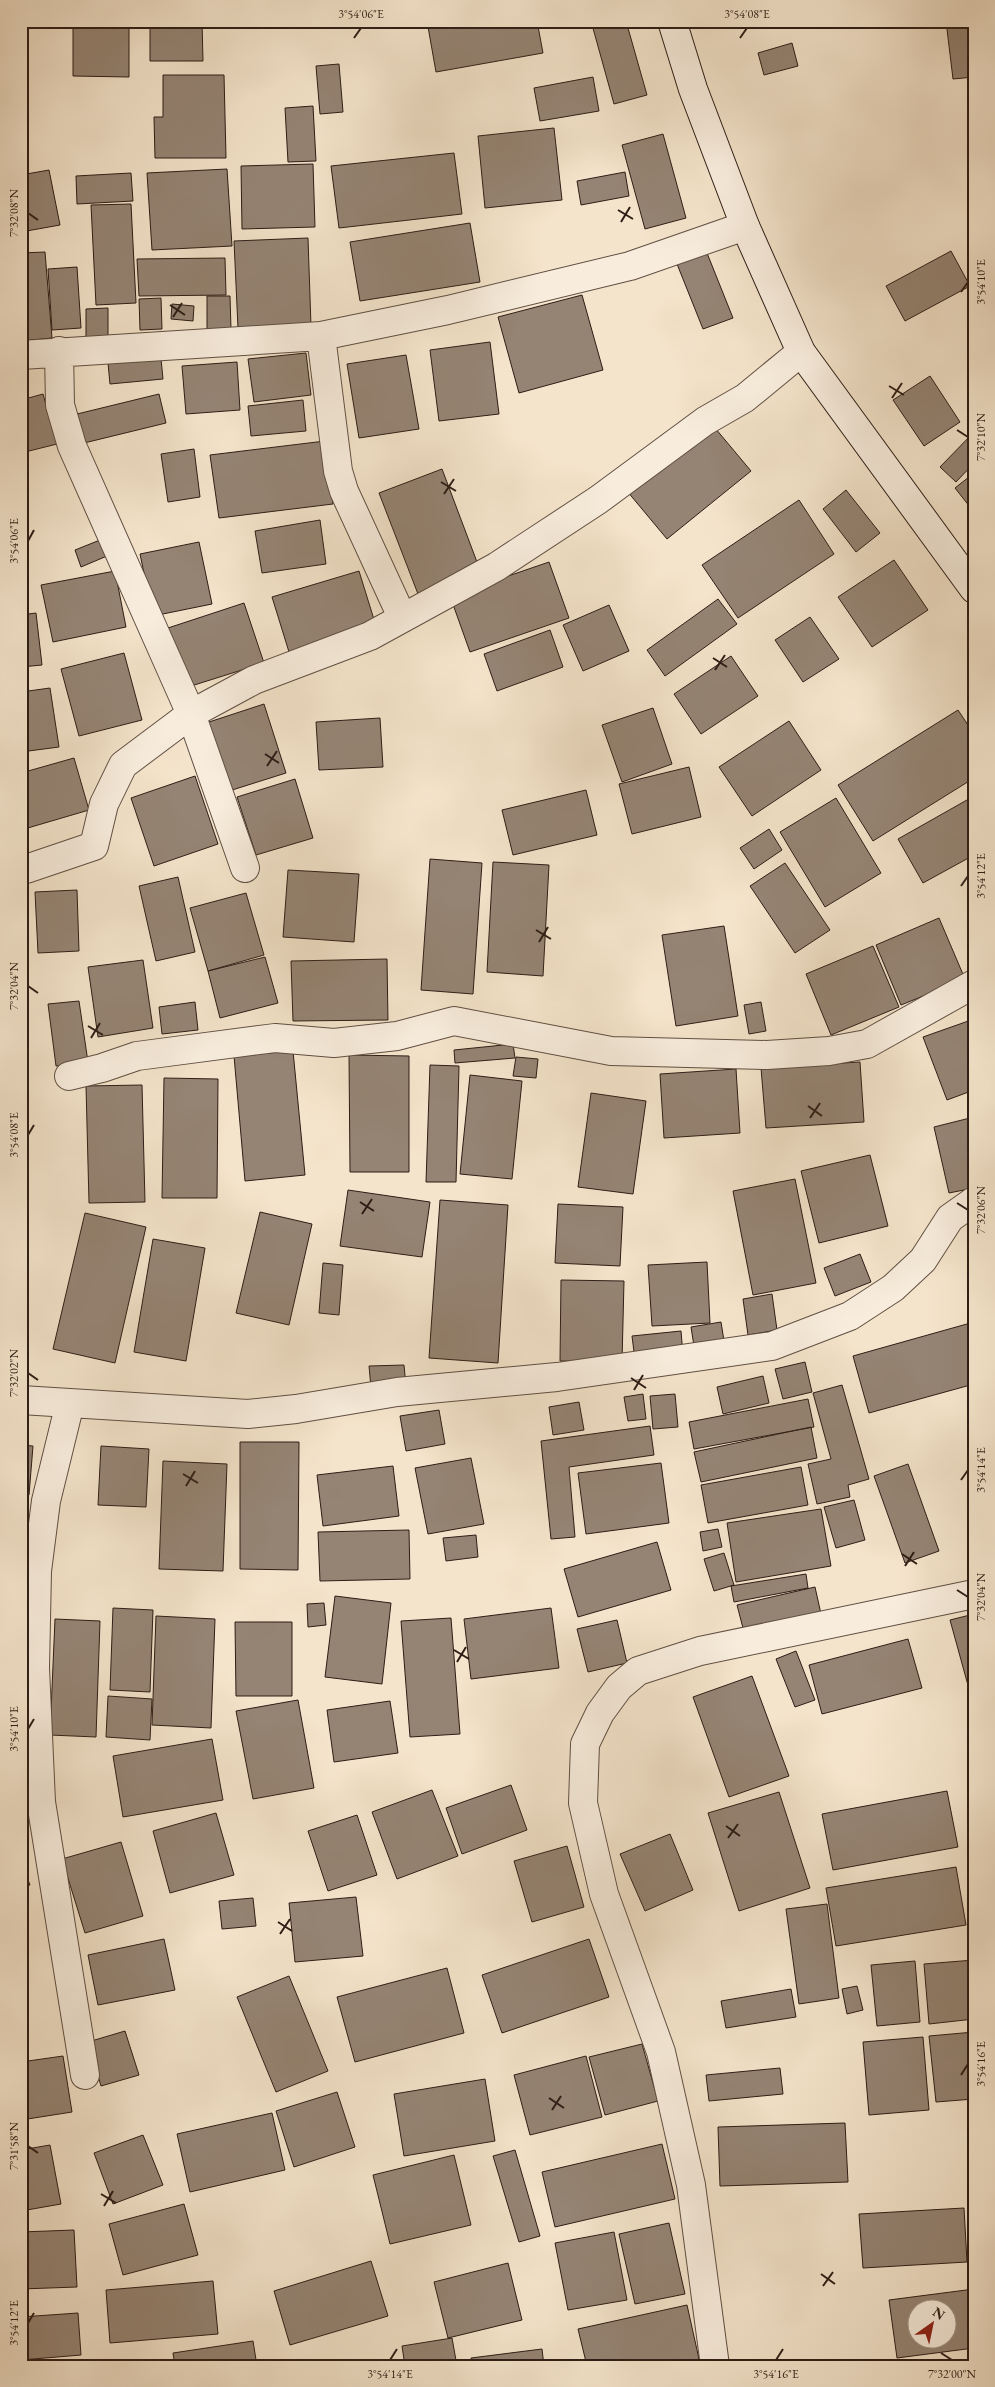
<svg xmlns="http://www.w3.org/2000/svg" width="995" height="2387" viewBox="0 0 995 2387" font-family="'EB Garamond',serif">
	<rect width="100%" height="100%" fill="#f4e4cb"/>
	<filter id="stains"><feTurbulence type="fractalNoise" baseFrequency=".004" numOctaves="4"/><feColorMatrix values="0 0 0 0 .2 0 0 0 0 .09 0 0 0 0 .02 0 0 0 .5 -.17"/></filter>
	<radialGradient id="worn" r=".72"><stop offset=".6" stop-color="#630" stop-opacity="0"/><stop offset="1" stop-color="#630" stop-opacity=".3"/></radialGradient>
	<path fill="#958474" stroke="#2e1d16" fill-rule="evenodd" d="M73 21H129V77L73 76Z
		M150 21H202L203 61H150Z
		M427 21H537L543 53 436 72Z
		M591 21H626L647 95 614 104Z
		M946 21H974V77L953 79Z
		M792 43 798 66 764 75 758 53Z
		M339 64 343 112 320 114 316 66Z
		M163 75H224L226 158H155L154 117H163Z
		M593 77 599 111 540 121 534 88Z
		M313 106 316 161 288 162 285 108Z
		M554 128 562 200 485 208 478 136Z
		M663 134 686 218 645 229 622 145Z
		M454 153 462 214 339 228 331 166Z
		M313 164 315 227 242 229 241 166Z
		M227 169 232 246 152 250 147 173Z
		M49 170 60 225 21 232V175Z
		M625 172 629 196 581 205 577 181Z
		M131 173 133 201 77 204 76 176Z
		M131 204 136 303 96 305 91 205Z
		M470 223 480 282 360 301 350 242Z
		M308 238 311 326 238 328 234 241Z
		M951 251 970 286 905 321 886 286Z
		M45 252 52 338 22 341 21 253Z
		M707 253 733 318 703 329 677 264Z
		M225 258 226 295 139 296 137 259Z
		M77 267 81 328 52 330 48 269Z
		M582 295 603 370 519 393 498 317Z
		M207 296H230L231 329 207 330Z
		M161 298 162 329 140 330 139 299Z
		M172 304 194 306 193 321 171 319Z
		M108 308V337L86 338V309Z
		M490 342 499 414 439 421 430 350Z
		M306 353 311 395 254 402 248 359Z
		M406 355 419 429 359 438 347 364Z
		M161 359 163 379 110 384 108 363Z
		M237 362 240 410 186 414 182 366Z
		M930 376 960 422 924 446 893 400Z
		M43 394 57 444 21 453V400Z
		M159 394 166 423 80 444 73 415Z
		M303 400 306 431 251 436 248 406Z
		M710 422 751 471 667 539 627 491Z
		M974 432V463L956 482 940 467Z
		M325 441 333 504 219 518 210 455Z
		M194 449 200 497 168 502 161 454Z
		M442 469 480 570 418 594 379 493Z
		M974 473V504L970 507 955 488Z
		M846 490 880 533 856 552 823 509Z
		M799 500 834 554 738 618 702 565Z
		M320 520 326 564 262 573 255 531Z
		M100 540 107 556 81 567 75 550Z
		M199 542 212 604 153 616 140 554Z
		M894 560 928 610 872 647 838 597Z
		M549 562 569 618 470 652 450 596Z
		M115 571 126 627 53 642 41 585Z
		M359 571 376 626 289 652 272 597Z
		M718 599 737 624 665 676 647 650Z
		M244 603 264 663 188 687 168 628Z
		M609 605 629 651 583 671 563 625Z
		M36 613 42 665 21 667V615Z
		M810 617 839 659 803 682 775 640Z
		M550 630 563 667 497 691 484 654Z
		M124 653 142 720 79 736 61 669Z
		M731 656 758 696 701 734 674 694Z
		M50 688 59 747 21 752V692Z
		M264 704 286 773 229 791 206 723Z
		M653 708 672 764 622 782 602 725Z
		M958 710 974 734V778L873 841 838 785Z
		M380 718 383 767 319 770 316 722Z
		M789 721 821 770 752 816 719 767Z
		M74 758 89 810 21 830V773Z
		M689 767 701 817 632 834 619 784Z
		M195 776 218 844 154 866 131 798Z
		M295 779 313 838 256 855 237 797Z
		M586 790 597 835 513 855 502 810Z
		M974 796V855L923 883 898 839Z
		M836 798 881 873 825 907 780 832Z
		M769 829 782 850 754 869 740 848Z
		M430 859 482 863 473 994 421 990Z
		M493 862 549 865 543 976 487 972Z
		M785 863 830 930 795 953 750 886Z
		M288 870 359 874 354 942 283 937Z
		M178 877 195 952 156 961 139 886Z
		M77 890 79 951 38 953 35 892Z
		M246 893 264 955 208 971 190 908Z
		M939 918 965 979 901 1005 876 945Z
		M724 926 738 1016 676 1026 662 935Z
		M873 946 899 1007 831 1035 806 974Z
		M265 957 278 1003 220 1018 208 971Z
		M387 959 388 1020 293 1021 291 961Z
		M143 960 153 1028 98 1037 88 967Z
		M21 962 28 1008 21 1009Z
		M79 1001 88 1062 56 1066 48 1004Z
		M195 1002 198 1030 162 1034 159 1007Z
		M761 1002 766 1031 749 1034 744 1005Z
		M974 1019V1090L947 1100 923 1037Z
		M513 1044 515 1058 455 1063 454 1050Z
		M293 1051 305 1175 245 1181 234 1056Z
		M349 1055 409 1056V1172H350Z
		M516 1057 538 1059 536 1078 513 1076Z
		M860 1062 864 1122 766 1128 761 1068Z
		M430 1065 459 1066 456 1182H426Z
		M736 1069 740 1133 664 1138 660 1074Z
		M470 1075 522 1081 512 1179 460 1174Z
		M164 1078 218 1079 217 1198H162Z
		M142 1085 145 1202 89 1203 86 1086Z
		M591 1093 646 1101 633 1194 578 1187Z
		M974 1117V1188L949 1193 934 1127Z
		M870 1155 888 1226 819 1243 801 1171Z
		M795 1179 816 1283 753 1295 733 1191Z
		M348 1190 430 1202 422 1257 340 1246Z
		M440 1200 508 1205 498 1363 429 1358Z
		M558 1204 623 1207 620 1266 555 1263Z
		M260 1212 312 1224 289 1325 236 1313Z
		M85 1213 146 1227 115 1363 53 1349Z
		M153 1239 205 1248 186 1361 134 1352Z
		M860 1254 871 1282 835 1296 824 1268Z
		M707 1262 710 1323 652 1326 648 1265Z
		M323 1263 343 1265 339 1315 319 1313Z
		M561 1280 624 1281 622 1362 560 1361Z
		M772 1294 777 1330 748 1335 743 1299Z
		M721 1322 724 1341 694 1346 691 1327Z
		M974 1322V1384L869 1413 853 1356Z
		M681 1331 683 1355 635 1360 632 1336Z
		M805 1362 812 1392 783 1399 775 1369Z
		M404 1365 406 1386 371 1388 369 1366Z
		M763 1376 769 1403 723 1414 717 1387Z
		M842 1385 869 1479 848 1485 850 1497 817 1504 808 1464 831 1459 813 1393Z
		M643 1394 646 1419 628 1421 624 1397Z
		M675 1394 678 1427 653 1429 650 1396Z
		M808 1399 814 1427 694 1449 689 1422Z
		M579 1402 584 1430 553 1435 549 1407Z
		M439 1410 445 1444 406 1451 400 1416Z
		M650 1426 654 1455 569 1467 575 1537 551 1539 541 1441Z
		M811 1427 817 1458 701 1482 694 1452Z
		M240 1442H299L298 1570 240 1569Z
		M21 1445 33 1446 29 1495H21Z
		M101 1446 149 1449 146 1507 98 1505Z
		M471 1458 484 1524 428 1534 415 1468Z
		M163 1461 227 1464 223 1571 159 1569Z
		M661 1463 669 1523 586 1534 578 1473Z
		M908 1464 939 1551 905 1563 874 1476Z
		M393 1466 399 1516 323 1526 317 1475Z
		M801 1467 808 1505 708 1523 701 1485Z
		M854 1500 865 1540 836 1548 824 1507Z
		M821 1509 831 1566 736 1582 727 1523Z
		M718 1529 722 1547 703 1551 700 1532Z
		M409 1530 410 1579 320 1581 318 1532Z
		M476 1535 478 1557 446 1561 443 1538Z
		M657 1542 671 1590 578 1617 564 1569Z
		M724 1553 734 1585 714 1591 704 1559Z
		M806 1574 808 1588 734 1602 731 1586Z
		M815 1587 821 1614 744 1632 737 1605Z
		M335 1596 391 1603 382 1684 325 1677Z
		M324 1603 326 1625 308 1627 307 1604Z
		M113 1608 153 1610 150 1692 110 1690Z
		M551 1608 559 1668 471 1679 464 1619Z
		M974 1614V1707L950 1620Z
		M156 1616 215 1619 211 1728 152 1725Z
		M451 1618 460 1734 410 1737 401 1621Z
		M55 1619 100 1621 96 1737 50 1735Z
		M617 1620 627 1663 588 1672 577 1629Z
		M235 1622H292V1696H236Z
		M908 1639 922 1688 822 1714 809 1665Z
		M796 1651 815 1700 795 1707 776 1659Z
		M752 1676 789 1776 729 1797 693 1697Z
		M108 1696 152 1699 150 1740 106 1737Z
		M298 1700 314 1788 253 1799 236 1711Z
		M390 1701 398 1753 334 1762 327 1710Z
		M212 1739 223 1800 123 1817 113 1756Z
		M511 1785 527 1830 462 1854 446 1808Z
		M432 1790 458 1856 397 1879 372 1812Z
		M947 1791 958 1847 833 1870 822 1814Z
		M779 1792 810 1888 739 1911 708 1813Z
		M216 1813 234 1875 170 1893 153 1831Z
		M357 1815 377 1875 328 1891 308 1831Z
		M670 1834 693 1890 645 1911 620 1854Z
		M121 1842 143 1916 85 1933 62 1859Z
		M567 1846 584 1907 532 1922 514 1861Z
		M21 1862 30 1885 21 1888Z
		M956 1867 966 1925 836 1946 826 1888Z
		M356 1897 363 1956 295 1962 289 1903Z
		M253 1898 256 1926 222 1929 219 1901Z
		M827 1904 839 1998 799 2004 786 1909Z
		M164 1939 175 1990 98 2005 88 1955Z
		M589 1939 609 1997 502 2033 482 1975Z
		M974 1960V2019L929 2024 924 1964Z
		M915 1961 920 2022 877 2026 871 1965Z
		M447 1968 464 2033 355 2062 337 1997Z
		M289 1976 328 2071 276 2092 237 1997Z
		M857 1986 863 2010 847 2014 842 1989Z
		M791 1989 796 2017 726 2028 721 2001Z
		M125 2031 139 2075 101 2086 88 2042Z
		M974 2032V2099L936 2102 929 2036Z
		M923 2037 929 2110 869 2115 863 2042Z
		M642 2044 658 2101 605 2115 589 2057Z
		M63 2056 72 2112 21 2120V2062Z
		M586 2056 602 2117 530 2135 514 2075Z
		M780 2068 783 2094 709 2101 706 2075Z
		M485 2079 495 2141 404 2156 394 2094Z
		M337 2092 355 2147 294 2167 276 2111Z
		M272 2113 285 2170 190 2192 177 2134Z
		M845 2123 848 2182 720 2186 718 2127Z
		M143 2135 163 2185 113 2204 94 2153Z
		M662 2144 675 2199 555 2227 542 2172Z
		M50 2145 61 2204 21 2211V2150Z
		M515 2150 540 2236 519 2242 493 2156Z
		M454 2155 471 2225 390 2244 373 2175Z
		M971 2202H974V2252Z
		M184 2204 198 2255 123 2275 109 2224Z
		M964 2208 967 2262 863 2268 859 2214Z
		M669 2223 685 2294 635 2304 619 2234Z
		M74 2230 77 2287 21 2289V2232Z
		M614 2232 627 2300 568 2310 555 2243Z
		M371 2261 388 2316 290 2345 274 2291Z
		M508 2263 522 2320 448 2338 434 2282Z
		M213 2281 218 2334 110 2343 106 2290Z
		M974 2289V2348L897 2358 889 2300ZM918 2310H948V2340H918Z
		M687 2305 699 2359 668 2366H587L578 2329Z
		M78 2313 81 2355 21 2360V2317Z
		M452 2338 457 2366H405L402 2346Z
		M253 2341 257 2366H175L173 2353Z
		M542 2349 544 2366H472L471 2358Z"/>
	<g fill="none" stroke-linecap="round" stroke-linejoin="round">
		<g stroke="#604f43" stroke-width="30">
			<path id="minor" d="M321 336 338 471 344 491 402 617
				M59 351 60 405 72 446 191 714 245 868
				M21 355 321 336 448 310 630 266 745 226
				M21 867 26 869 94 846 104 804 123 765 191 714 254 680 370 636 496 567 598 500 705 421 745 398 801 352
				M69 1076 102 1068 137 1056 275 1038 334 1043 397 1036 454 1021 611 1051 767 1055 829 1051 867 1044 974 984
				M21 1400 248 1414 296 1409 397 1392 557 1377 772 1346 850 1316 893 1288 923 1260 950 1218 974 1201
				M70 1403 46 1501 37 1571 35 1668 41 1802 85 2075
				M715 2366 691 2185 661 2052 604 1894 583 1803 585 1744 600 1713 619 1687 638 1671 700 1651 974 1594"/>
		</g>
		<g stroke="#2e1d16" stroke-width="30">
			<path id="secondary" d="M672 21 693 89 745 226 801 352 974 589"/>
		</g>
		<use href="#minor" stroke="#f8eddd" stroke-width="28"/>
		<use href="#secondary" stroke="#f8eddd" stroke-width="28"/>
	</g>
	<path fill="none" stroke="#2e1d16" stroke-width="2" d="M354 38 361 28M740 38 747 28M618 210 633 219M28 213 38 220M621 222 630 207M961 292 968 282M170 305 185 315M173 317 182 303M889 386 904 395M892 398 902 383M957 430 968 437M441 482 456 491M444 494 454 479M28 541 34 530M713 658 727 667M715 670 725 655M265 754 279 763M267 766 277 751M961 886 968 876M536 930 551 939M539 942 548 927M28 986 38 993M88 1026 103 1035M91 1038 100 1023M808 1106 822 1116M810 1118 820 1103M28 1135 34 1125M360 1202 374 1211M957 1203 968 1210M362 1214 372 1199M28 1373 38 1380M631 1378 646 1388M634 1390 643 1375M183 1474 198 1483M961 1480 968 1470M186 1486 195 1471M902 1554 917 1564M905 1566 914 1552M957 1590 968 1597M454 1650 469 1659M457 1662 466 1647M28 1729 34 1719M726 1826 740 1836M728 1838 738 1824M278 1922 292 1931M280 1934 290 1919M961 2075 968 2064M549 2098 564 2108M552 2110 561 2096M28 2146 38 2153M101 2194 116 2203M104 2206 113 2191M821 2274 835 2284M823 2286 833 2272M28 2323 34 2313M941 2353 952 2360M390 2360 397 2349M776 2360 783 2349"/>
	<rect width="995" height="2387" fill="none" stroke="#f4e4cb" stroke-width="55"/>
	<g transform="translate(932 2324) rotate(33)"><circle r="24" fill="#f8eddd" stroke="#a79a8d"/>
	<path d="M0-4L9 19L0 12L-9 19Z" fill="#8f2418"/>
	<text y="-8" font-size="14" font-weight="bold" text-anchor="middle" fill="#2e1d16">N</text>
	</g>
	<rect x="28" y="28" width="940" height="2332" fill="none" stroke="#2e1d16" stroke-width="2"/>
	<g font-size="12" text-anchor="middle" fill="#2e1d16">
		<text x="361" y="18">3°54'06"E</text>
		<text x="747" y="18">3°54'08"E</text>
		<text transform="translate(14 213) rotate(-90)" y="4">7°32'08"N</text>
		<text transform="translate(981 282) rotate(-90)" y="4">3°54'10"E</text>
		<text transform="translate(981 437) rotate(-90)" y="4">7°32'10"N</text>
		<text transform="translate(14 541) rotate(-90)" y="4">3°54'06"E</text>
		<text transform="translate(981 876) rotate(-90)" y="4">3°54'12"E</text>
		<text transform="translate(14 986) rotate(-90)" y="4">7°32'04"N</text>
		<text transform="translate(14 1135) rotate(-90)" y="4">3°54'08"E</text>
		<text transform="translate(981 1210) rotate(-90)" y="4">7°32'06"N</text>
		<text transform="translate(14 1373) rotate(-90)" y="4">7°32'02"N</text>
		<text transform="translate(981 1470) rotate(-90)" y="4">3°54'14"E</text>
		<text transform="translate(981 1597) rotate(-90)" y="4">7°32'04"N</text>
		<text transform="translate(14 1729) rotate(-90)" y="4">3°54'10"E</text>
		<text transform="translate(981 2064) rotate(-90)" y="4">3°54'16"E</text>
		<text transform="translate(14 2146) rotate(-90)" y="4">7°31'58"N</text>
		<text transform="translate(14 2323) rotate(-90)" y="4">3°54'12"E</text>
		<text x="390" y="2378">3°54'14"E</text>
		<text x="776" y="2378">3°54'16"E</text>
		<text x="952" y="2378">7°32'00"N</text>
	</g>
	<rect width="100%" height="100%" filter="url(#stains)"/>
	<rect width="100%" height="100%" fill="url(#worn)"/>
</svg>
